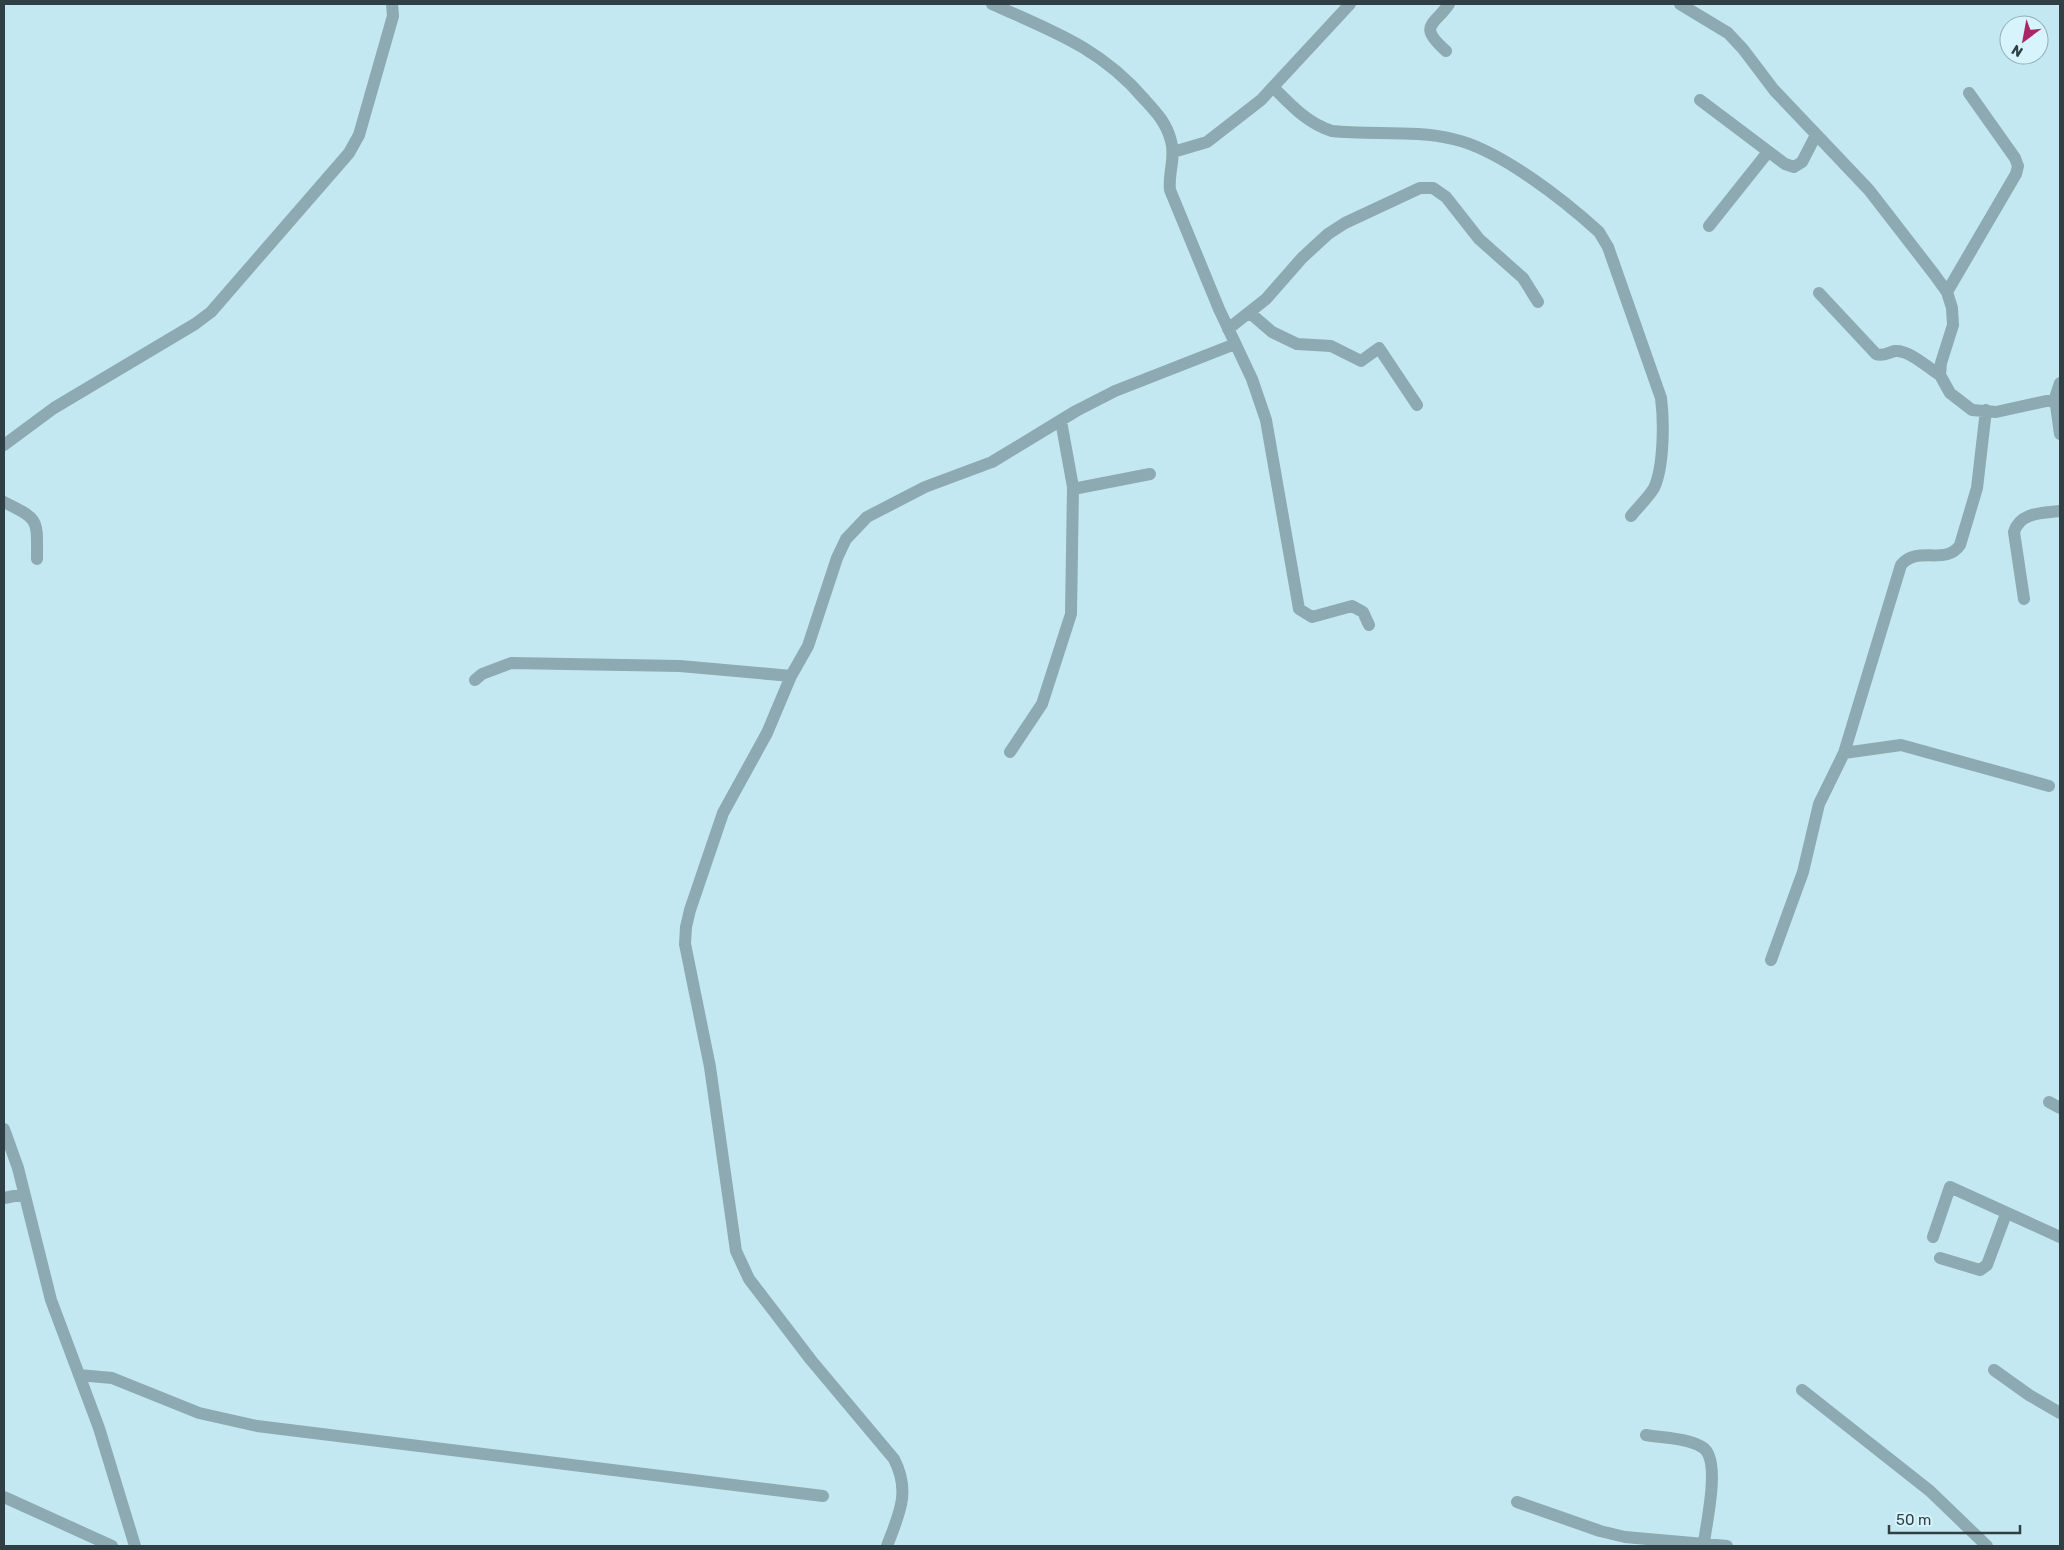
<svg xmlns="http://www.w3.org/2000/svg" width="2064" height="1550" viewBox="0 0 2064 1550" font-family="Rubik,sans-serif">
	<rect width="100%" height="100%" fill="#c3e8f2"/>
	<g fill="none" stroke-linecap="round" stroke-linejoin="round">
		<path stroke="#8da9b1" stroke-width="12" d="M992 4C1052 31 1101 48 1145 100 1157 113 1167 124 1171 141 1176 157 1168 173 1170 190L1219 309 1252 379 1266 420 1299 609 1312 617 1352 606 1363 612 1369 625
			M1680 4 1728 33 1743 49 1774 90 1869 190 1934 274 1947 292 1952 308 1953 325 1941 363 1940 375 1950 393 1972 410 1996 412 2060 398
			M1446 51C1417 25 1434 26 1449 4
			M1273 87C1291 105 1307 123 1332 131 1370 135 1417 130 1453 139 1499 149 1564 200 1599 232L1608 247 1661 398C1664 421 1664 467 1654 488 1648 498 1638 507 1631 516
			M1700 100 1785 164 1794 167 1802 162 1816 135
			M1173 152 1207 142 1261 100 1350 4
			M1709 226 1768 152
			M1947 292 2016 174 2018 166 2015 158 1969 93
			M1819 293 1876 354C1883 357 1889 352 1895 351 1910 350 1928 368 1940 375
			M1250 313 1272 332 1297 344 1331 346 1361 361 1379 348 1417 405
			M1228 329 1266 299 1302 258 1328 234 1345 223 1420 188H1433L1446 197 1479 239 1523 278 1538 302
			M2060 383 2055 398 2060 434
			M4 445 54 408 195 324 211 312 349 153 359 135 393 16 392 4
			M1073 489 1150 474
			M4 502C40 520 37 519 37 559
			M2024 599 2014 532C2020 512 2043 513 2060 511
			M475 680 482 674 511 663 680 666 791 676
			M1010 752 1042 704 1071 614 1073 487 1061 421
			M1844 753 1901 745 2049 786
			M1771 960 1803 872 1819 804 1844 753 1901 565C1917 545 1946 566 1960 545L1977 488 1986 410
			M2049 1102 2060 1108
			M4 1129 18 1168 51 1300 99 1428 135 1546
			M4 1198 24 1194
			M1933 1237 1950 1187 2060 1237
			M1940 1258 1980 1270 1987 1265 2006 1214
			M1994 1370 2029 1395 2060 1413
			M79 1375 112 1378 199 1413 257 1426 823 1496
			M1802 1390 1930 1491 1987 1546
			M1646 1435C1663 1438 1687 1438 1702 1447 1722 1458 1706 1523 1704 1543
			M4 1497 112 1546
			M1517 1502 1600 1531 1625 1537 1727 1546
			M887 1546C899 1514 911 1492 894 1459L811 1360 749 1279 736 1251 710 1067 685 944 686 927 690 910 723 813 767 733 791 676 808 646 837 558 846 539 867 517 925 487 992 462 1076 411 1115 391 1235 344"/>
	</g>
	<rect width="2064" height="1550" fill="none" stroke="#303f43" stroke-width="10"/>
	<g transform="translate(2024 40) rotate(212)"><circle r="24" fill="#d7f4fc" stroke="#94acb2"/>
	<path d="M0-4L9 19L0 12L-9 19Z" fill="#ae2567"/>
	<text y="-8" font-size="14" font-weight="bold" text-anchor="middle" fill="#303f43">N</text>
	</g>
	<path d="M1889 1525v8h131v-8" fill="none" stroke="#303f43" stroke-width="2.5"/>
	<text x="1896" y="1525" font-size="15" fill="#303f43" stroke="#d7f4fc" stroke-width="4" paint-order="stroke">50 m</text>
</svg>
